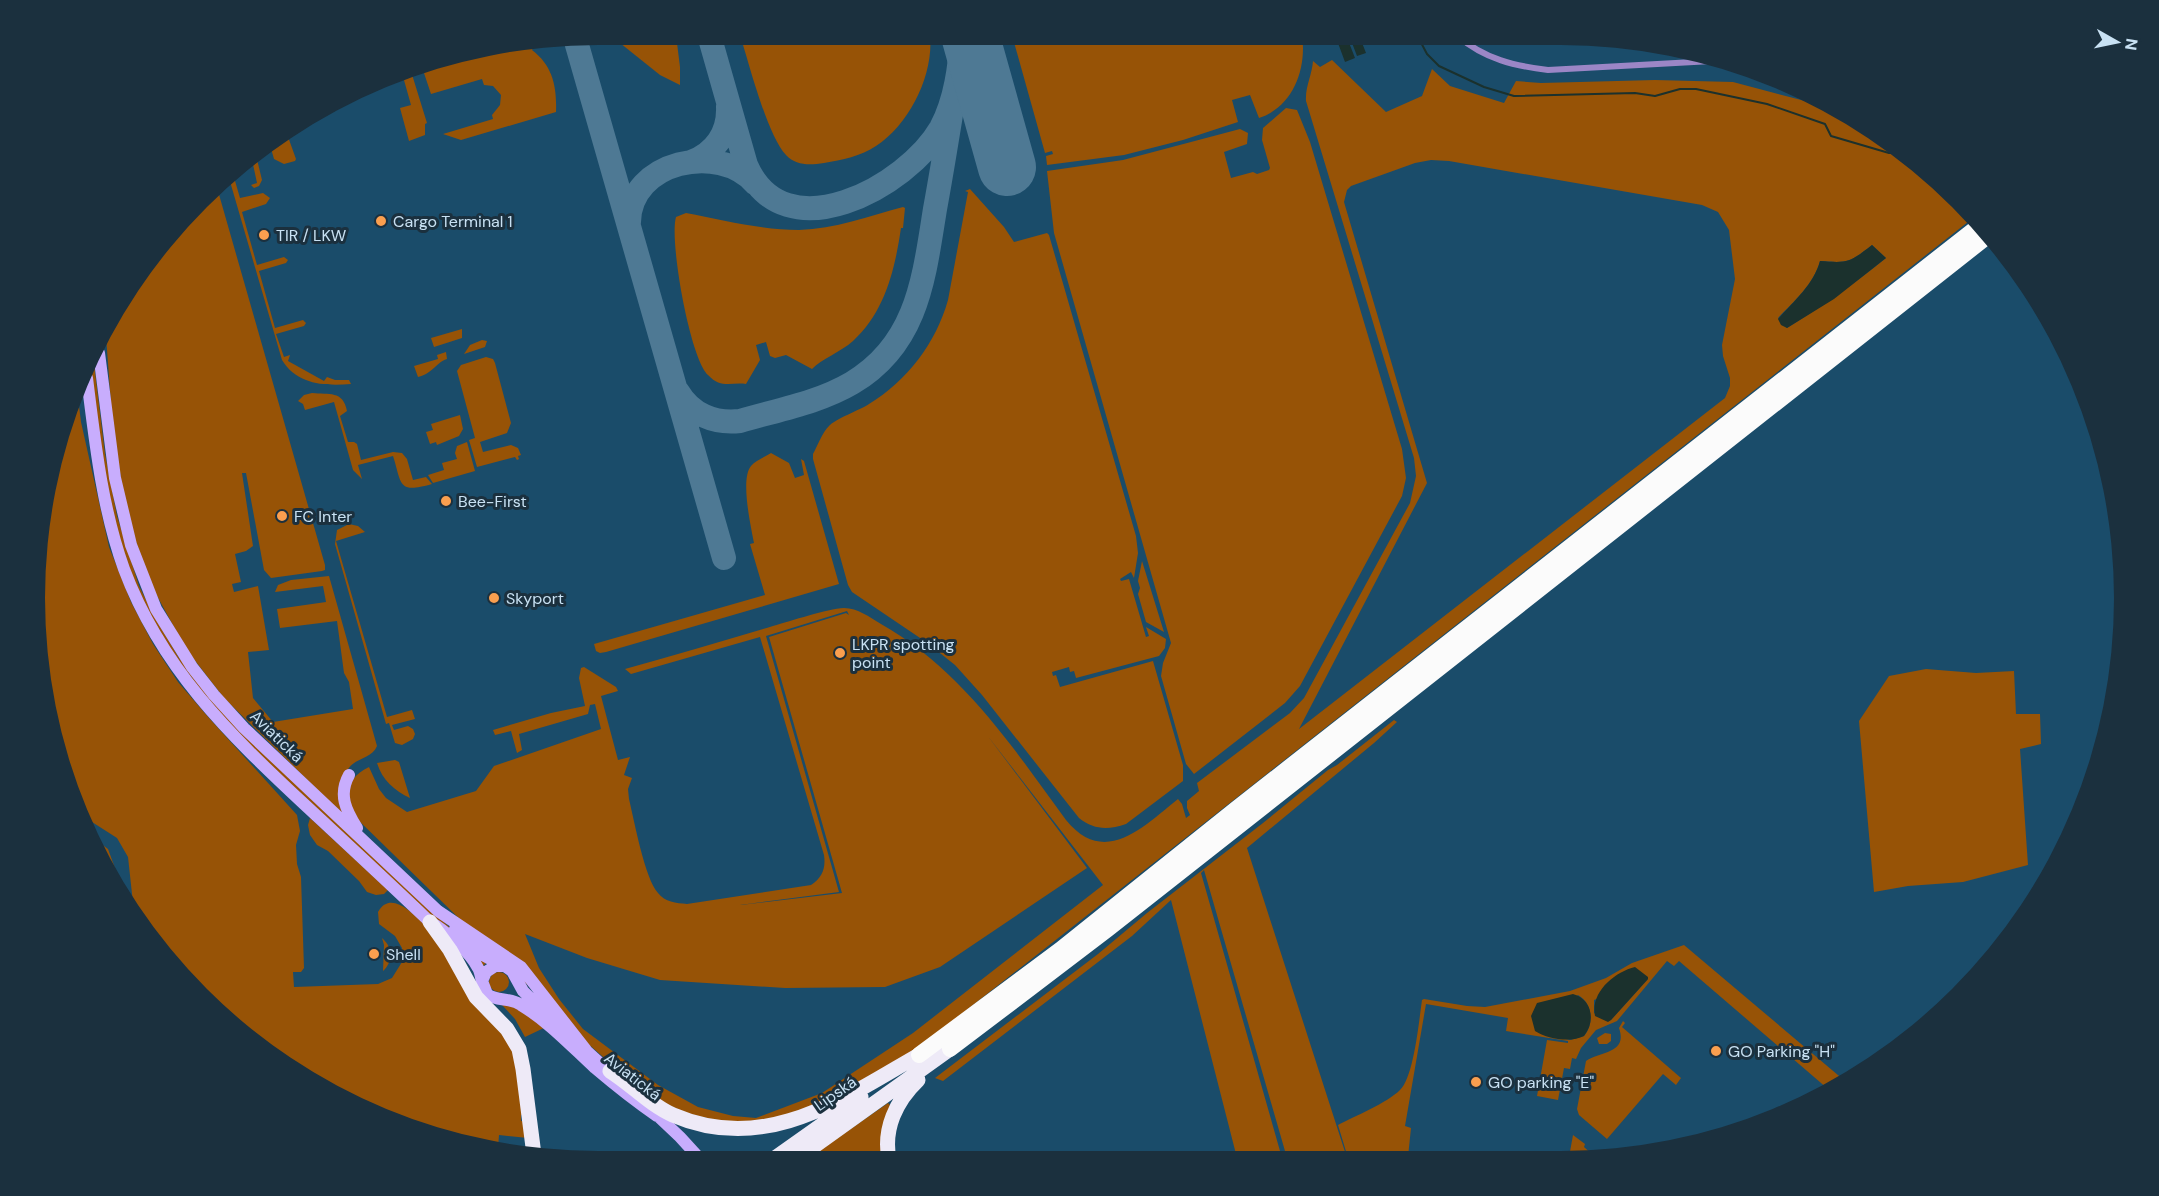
<svg xmlns="http://www.w3.org/2000/svg" width="2159" height="1196" viewBox="0 0 2159 1196" font-family="'DM Sans',sans-serif">
	<rect width="100%" height="100%" fill="#1a4c6a"/>
	<path fill="#975306" fill-rule="evenodd" d="M610 35H676L680 67V85L660 75Z
		M740 35H930C934 74 910 124 876 146 861 156 842 160 824 163 810 165 796 166 786 155 767 135 749 63 740 35Z
		M1012 35H1302C1307 69 1293 107 1259 118L1250 95 1232 100 1238 122 1183 140 1124 155 1047 165 1046 156 1053 154 1052 151 1045 153Z
		M530 46 533 48 532 50C553 66 557 87 556 112L461 140 443 134 493 119 492 115 500 105 501 95 493 86 484 85 482 79 431 94 421 64Z
		M1332 60 1386 112 1422 96 1432 69 1450 86 1504 103 1516 81 1541 83 1655 80 1733 82 1805 101 1884 140 1933 175 1973 218 926 1042C878 1073 829 1107 773 1121 747 1127 698 1119 675 1108 642 1093 614 1066 587 1043L353 815C346 793 346 778 369 767L379 789 386 798 407 812 476 791 494 766 601 729 595 704 590 705 588 714 519 734 522 750 517 753 511 731 495 735 493 730 551 713 585 706 579 678 581 668 584 667 616 687 618 691 601 696 618 760 630 757 624 775 632 778 628 789 629 799C634 820 645 879 658 893 665 902 676 903 687 904L811 885C822 878 826 868 824 855L760 637 631 674 625 669C674 655 724 641 773 626 791 621 827 609 844 608 858 608 869 617 881 624 962 670 1012 746 1066 820 1105 868 1144 826 1178 799L1182 804 1186 818 1190 815 1187 808V801L1199 791 1197 783 1290 713 1304 698 1410 503 1416 476 1414 458 1306 101C1305 87 1312 75 1313 61L1320 67ZM1431 160 1449 161 1702 205 1718 212 1729 230 1735 279 1722 345 1723 356 1730 378V386L1725 398 1299 729 1427 483 1344 202 1347 190 1351 186 1415 163ZM1872 245 1886 258C1853 285 1824 305 1787 328L1778 318C1794 301 1814 284 1820 261 1848 263 1849 263 1872 245ZM847 611 849 615 846 613 769 637 842 893 740 905 839 892 766 636ZM987 735 1103 885 913 1033 822 1093 756 1118 733 1116 698 1107 658 1085 583 1029 559 999 539 968 525 934 587 958 660 980 785 988 885 987 940 967 1087 868Z
		M410 68 427 123 425 124V135L409 141 400 108 411 105 402 73Z
		M1286 108 1297 110 1310 142 1402 449 1406 478 1402 496 1300 686 1285 703 1194 774 1186 764 1161 676 1163 663 1171 643 1054 233 1047 171 1123 160 1240 129 1248 133 1247 144 1224 152 1231 178 1253 172 1257 174 1269 170 1270 168 1262 140 1263 128Z
		M287 134 296 159 295 161 284 164 274 159 270 145Z
		M255 151 262 180 259 186 254 188 251 185 257 183 251 155Z
		M233 174 240 198 263 193 270 198 266 204 242 212 257 265 284 257 288 260 286 263 259 271 275 328 303 320 306 323 304 326 276 334 284 357 290 355 288 361 324 381 327 377 335 380H349L351 384C325 386 297 385 282 360L229 178Z
		M970 189 1004 227 1014 242 1047 233 1049 235 1136 536 1138 553 1134 578 1131 572 1120 579 1121 581 1129 579 1146 637 1149 636 1146 627 1166 639 1165 648 1159 656 1076 678 1074 671 1070 672 1069 667 1052 672 1053 676 1056 675 1060 687 1153 661 1183 765V781L1126 824C1108 830 1094 830 1079 818L982 695 955 665 926 642 852 592 848 585 813 459V454C818 445 822 433 829 426 835 419 860 410 869 404 907 381 936 343 948 300L968 192 965 191Z
		M218 191 325 565V570L322 571 271 578 264 570 246 473H242L253 546 246 551 235 554 241 582 232 584 234 592 258 586 269 650 248 652 253 698 273 722 353 709 349 682 344 673 337 621 280 628 277 609 326 602 323 586 275 592 278 585 291 580 329 576 377 746C372 759 353 758 347 771 342 782 344 799 343 811L341 813 224 698 186 649 150 583 134 536 122 486 112 418 106 336 130 285Z
		M903 207 905 208 903 228H901C895 269 885 312 853 341 841 352 821 359 812 369L786 355 775 358 770 356 766 342 756 345 760 360 746 384C731 382 721 389 708 375 690 358 669 241 676 217L686 213C722 220 762 230 799 230 835 229 869 216 903 207Z
		M462 329V338L434 347 431 338Z
		M482 340 487 341 485 347 464 354 470 345Z
		M446 352 447 359C435 363 434 373 418 377L414 366 438 359 437 355Z
		M486 357 493 359 495 363 511 423 507 433 480 442 483 452 511 445 518 448 521 455 518 456 519 459 517 460 515 457 477 467 469 440 475 438 457 371 461 365Z
		M94 364 105 454 117 516 139 586 154 616 179 658 383 865 478 954 486 963 483 966 250 746 213 706 165 643 135 585 117 533 102 457 91 370Z
		M312 393C329 395 343 390 347 411L340 416 348 442H354L357 444 361 460 393 452 402 453 407 459 413 480 426 477 432 484C397 494 402 484 393 456L358 465 362 479 353 470 334 402 305 410 303 404 298 401 304 395Z
		M78 398 81 422 109 547 131 602 153 644 178 682 209 718 297 815 300 831 296 845 297 864 301 877 304 968 301 972H293L294 987 378 984 392 978 402 962V948L395 936 379 924 378 912C390 891 410 911 422 922L511 1042 525 1114 521 1115V1121L526 1120 528 1138 499 1135 498 1148 417 1132 316 1086 174 969 133 903 128 857 117 838 92 822 81 820 77 813 36 635 54 452Z
		M460 415 463 429 459 436 437 445 436 442 430 444 426 432 433 430 431 424Z
		M467 442 475 471 433 483 428 475 444 470 442 463 457 459 455 453 457 446Z
		M771 453 789 463 795 478 804 475 801 459 804 461 839 584 606 652 600 653 596 651 594 644 765 595 750 544 754 543C751 527 740 479 751 466 756 460 765 457 771 453Z
		M349 524 358 526 365 532 336 541 387 717 412 710 415 719 392 725 394 730 408 726 413 729 415 734 413 739 402 745 395 743 389 723 386 724 335 544 337 530Z
		M1142 561 1164 632 1146 622 1138 594 1140 588 1138 581Z
		M1926 669 1976 673 2014 671 2016 714H2040L2041 744 2020 749 2028 865 1963 882 1908 886 1874 892 1859 721 1889 676Z
		M1394 720 1397 722 1374 743 1247 848 1347 1158H1287L1204 870 1201 873 1282 1158H1237L1171 900 1132 936 943 1081 935 1078 1098 954 1147 913 1263 823 1328 770 1337 765Z
		M395 760 399 762 410 798C395 791 382 780 377 763Z
		M310 818 388 890 384 894 376 895 367 892 359 881 328 851 317 845 310 835 308 825Z
		M92 837 108 849 120 882Z
		M382 938C393 948 394 960 383 971L384 945Z
		M1684 945 1845 1081 1828 1089 1679 961 1674 966 1667 961 1617 1021 1596 1030 1581 1048 1576 1059 1572 1058 1570 1069 1564 1068 1558 1100 1537 1096 1547 1040 1568 1043V1041L1506 1031 1508 1018 1426 1004 1405 1126 1411 1128 1408 1157 1348 1158 1338 1125C1355 1116 1387 1103 1400 1090 1414 1077 1419 1020 1422 1000L1424 999 1467 1006 1485 1007 1570 991 1606 978 1632 963ZM1648 979 1611 1020 1608 1021 1594 1013V1000ZM1578 995C1592 1003 1595 1023 1584 1036L1570 1040 1539 1033Z
		M489 982a10 10 0 1 1 20 0a10 10 0 1 1-20 0Z
		M511 1004 546 1027 525 1037 515 1019 502 1005Z
		M1623 1021 1625 1023 1622 1027 1681 1078 1676 1085 1663 1074 1607 1139 1579 1115 1577 1109 1586 1061C1600 1051 1628 1054 1619 1028Z
		M1605 1033 1611 1034V1041L1607 1044H1599L1597 1038Z
		M888 1103 891 1106 884 1159H856L828 1153 817 1155 816 1153Z
		M1573 1135 1585 1144 1584 1147 1595 1157H1589L1579 1152 1576 1153 1575 1157H1569Z"/>
	<path fill="#1b312d" d="M1335 35H1346L1355 58 1345 62Z
		M1349 35H1359L1366 53 1357 56Z
		M1872 245 1886 258 1834 299 1787 328 1781 325 1778 319C1794 301 1814 284 1820 261 1848 263 1849 263 1872 245Z
		M1635 967 1648 977V979L1611 1020 1608 1022 1595 1016C1590 993 1614 972 1635 967Z
		M1573 994C1592 999 1596 1021 1584 1036 1571 1043 1547 1039 1535 1031L1531 1016 1537 1003Z"/>
	<g fill="none" stroke-linecap="round" stroke-linejoin="round">
		<path stroke="#1b312d" stroke-width="2" d="M1417 35 1427 54 1439 66 1484 87 1514 96 1635 93 1655 96 1680 89H1696L1767 104 1825 124 1831 136 1889 153 1902 152"/>
		<path stroke="#4e7994" stroke-width="24" d="M709 35 746 165C784 254 907 187 941 128 956 100 960 66 962 35
			M575 38 724 558
			M691 162C715 153 729 133 728 107
			M629 222C630 161 719 142 755 183
			M678 392C691 414 714 424 740 421 777 410 818 403 852 383 918 344 924 277 935 209 942 171 948 133 954 96"/>
		<path stroke="#4e7994" stroke-width="58" d="M970 35 1007 167"/>
		<path stroke="#9b86c6" stroke-width="6" d="M1458 36C1484 59 1515 66 1548 70L1712 61 1741 64"/>
		<path stroke="#c8adfd" stroke-width="12" d="M99 353 115 478 131 545 156 609 192 667 214 695 244 728 438 911 521 967 586 1050
			M87 378C95 442 102 508 124 569 161 668 229 734 304 804 346 843 388 882 430 922 445 930 470 952 478 968 481 973 481 980 483 986
			M349 775C338 795 346 810 357 828
			M455 929 481 954 503 966
			M558 1025 523 991 512 971 505 966H495L486 972 482 981 487 994C497 1002 510 997 521 1005 549 1022 571 1046 595 1068 615 1085 635 1101 657 1116
			M580 1045 616 1078
			M642 1101 680 1137 701 1160"/>
		<path stroke="#eeeaf7" stroke-width="15" d="M430 922 450 950 476 997 507 1029 519 1049 523 1069 534 1155
			M610 1071C631 1084 650 1105 673 1115 766 1155 842 1099 919 1055
			M889 1159C883 1129 896 1101 918 1080
			M772 1160 861 1097
			M795 1160 950 1049"/>
		<path stroke="#fbfbfb" stroke-width="16" d="M950 1049 1108 929 1989 235
			M919 1055 1060 950 1236 809 1980 225"/>
	</g>
	<g fill="#fa9f4f" stroke="#1b303e" stroke-width="2">
		<circle cx="381" cy="221" r="6"/>
		<circle cx="264" cy="235" r="6"/>
		<circle cx="446" cy="501" r="6"/>
		<circle cx="282" cy="516" r="6"/>
		<circle cx="494" cy="598" r="6"/>
		<circle cx="840" cy="653" r="6"/>
		<circle cx="374" cy="954" r="6"/>
		<circle cx="1716" cy="1051" r="6"/>
		<circle cx="1476" cy="1082" r="6"/>
	</g>
	<g text-anchor="middle" stroke-width="6" stroke-linejoin="round" paint-order="stroke">
		<g font-size="16" fill="#c8e1f3" stroke="#1b303e" text-anchor="start">
			<text x="393" y="227">Cargo Terminal 1</text>
			<text x="276" y="241">TIR / LKW</text>
			<text x="458" y="507">Bee-First</text>
			<text x="294" y="522">FC Inter</text>
			<text x="506" y="604">Skyport</text>
			<text x="852" y="650">LKPR spotting<tspan x="852" dy="18">point</tspan></text>
			<text x="386" y="960">Shell</text>
			<text x="1728" y="1057">GO Parking "H"</text>
			<text x="1488" y="1088">GO parking "E"</text>
		</g>
		<g font-size="16" fill="#c8e1f3" stroke="#1b303e">
			<text transform="translate(277 736) rotate(44)" y="6">Aviatická</text>
			<text transform="translate(633 1076) rotate(38)" y="6">Aviatická</text>
			<text transform="translate(835 1093) rotate(-35)" y="6">Lipská</text>
		</g>
	</g>
	<path d="M0 0H2159V1196H0ZM598 45H1561A553 553 0 0 1 2114 598V598A553 553 0 0 1 1561 1151H598A553 553 0 0 1 45 598V598A553 553 0 0 1 598 45Z" fill="#1b303e" fill-rule="evenodd"/>
	<g transform="translate(2117 42) rotate(99)" stroke="#1b303e" stroke-width="4.5" paint-order="stroke">
	<path d="M0-4.5L10 22L0 15L-10 22Z" fill="#c8e1f3"/>
	<text y="-9" font-size="16" font-weight="bold" text-anchor="middle" fill="#c8e1f3">N</text>
	</g>
</svg>
